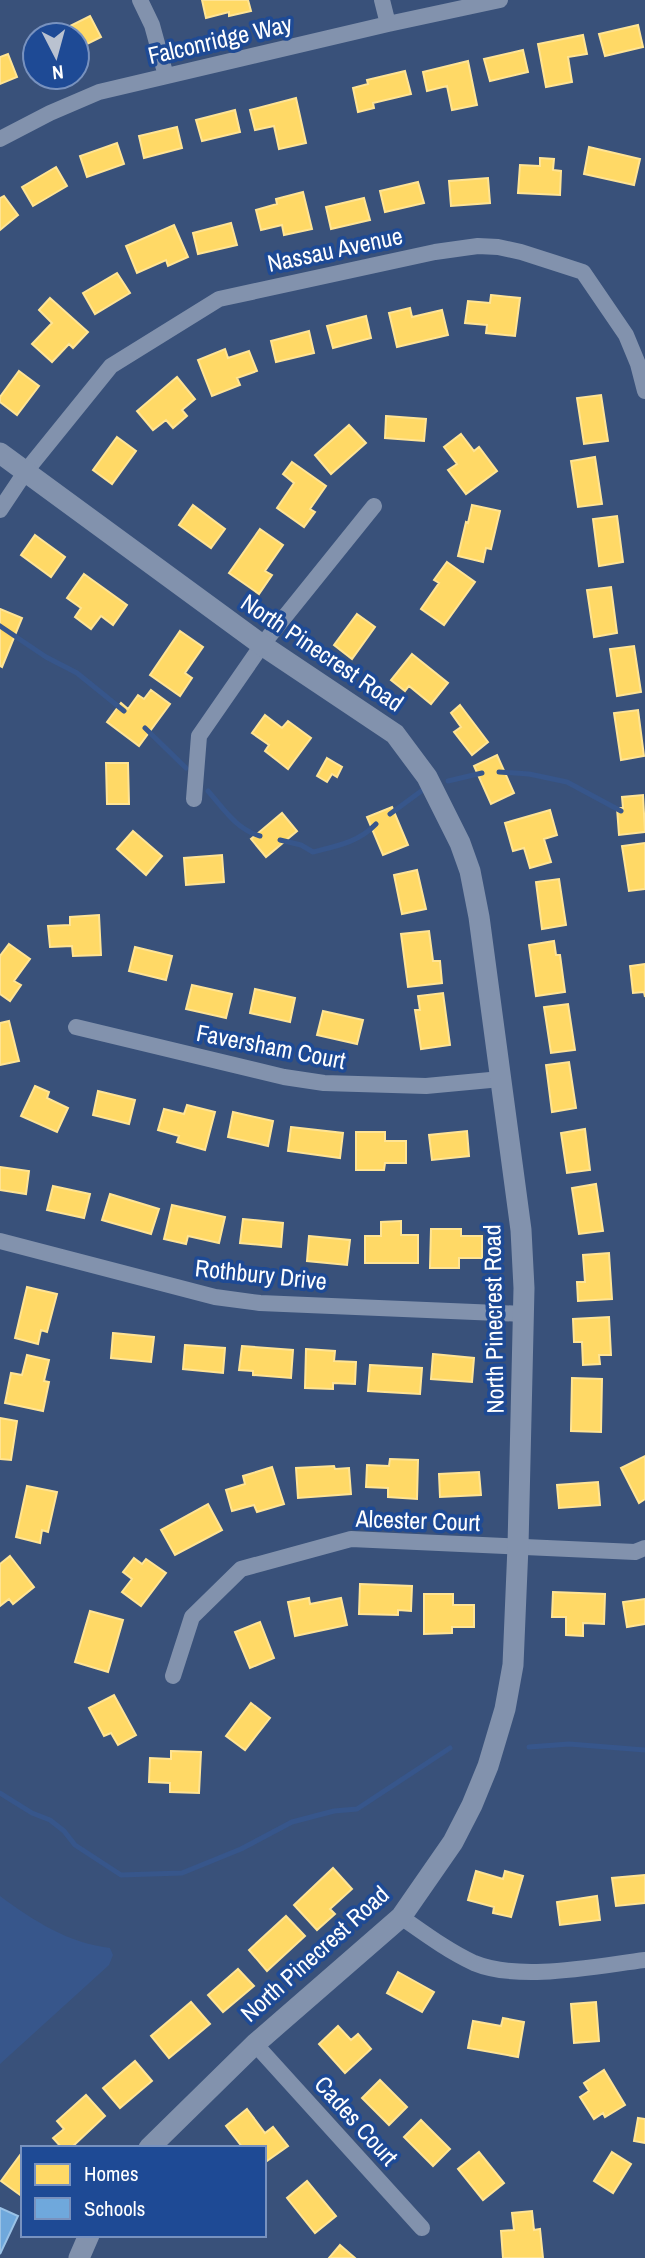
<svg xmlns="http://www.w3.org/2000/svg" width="645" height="2258" viewBox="0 0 645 2258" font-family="'Archivo Narrow',sans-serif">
	<rect width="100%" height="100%" fill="#39517a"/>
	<path fill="#37568b" d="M0 1896C34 1921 68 1943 110 1948L113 1955 109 1965 0 2064Z"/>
	<path fill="#ffd966" stroke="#ffe494" stroke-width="2" d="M202 0H248L251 11 229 16V12L206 18Z
		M90 16 101 37 77 49V35H57L56 33Z
		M638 25 643 47 605 56 599 34Z
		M583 35 587 54 568 57 572 82 546 87 538 44Z
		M523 50 528 72 490 81 484 59Z
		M8 54 17 77 0 84V57Z
		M468 61 477 105 452 110 447 86 427 91 423 72Z
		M405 71 411 94 373 103 374 108 358 112 353 88 368 84 367 80Z
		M296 98 306 143 279 149 274 126 255 130 250 110Z
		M235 110 240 132 202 141 196 120Z
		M177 127 182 148 144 158 139 136Z
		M117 143 124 164 87 177 80 156Z
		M589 147 640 159 634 185 584 174Z
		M540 158 554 159 553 170 561 171 560 195 518 193 520 165 540 166Z
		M56 167 67 186 33 206 22 187Z
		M488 178 490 203 451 206 449 181Z
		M418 182 424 203 385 212 380 191Z
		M303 192 312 229 284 235 282 225 261 230 256 210 277 204 276 199Z
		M4 196 18 215 0 230V198Z
		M364 198 370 220 331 229 326 207Z
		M231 223 237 245 198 254 193 233Z
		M174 225 188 257 168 266 166 260 137 273 126 246Z
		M117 273 130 293 95 314 83 293Z
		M491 295 520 298 515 336 486 333 487 325 465 323 468 301 490 303Z
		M50 298 88 332 73 348 69 344 52 362 32 344 52 323 39 310Z
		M410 308 412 317 442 310 448 335 397 347 389 313Z
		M366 316 371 338 333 348 327 326Z
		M309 331 314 353 276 362 271 341Z
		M225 349 228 358 249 351 257 371 237 378 240 385 212 396 198 360Z
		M19 371 39 386 17 415 0 402V397Z
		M177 377 195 399 182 410 187 416 173 428 166 420 153 430 137 411Z
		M601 395 608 441 584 444 577 398Z
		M386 416 426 419 424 441 385 438Z
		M349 425 366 443 331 474 315 455Z
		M461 434 474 451 479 447 497 471 466 494 448 470 457 464 444 447Z
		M117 437 136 451 112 484 93 470Z
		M595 457 602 504 578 507 571 461Z
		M292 462 326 486 310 509 315 512 304 527 277 508 294 483 283 474Z
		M193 505 225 529 211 548 179 525Z
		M472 505 500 511 491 549 486 548 483 562 458 556 466 522 468 523Z
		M617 516 623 562 599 566 593 519Z
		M260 529 283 545 265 571 272 575 259 594 229 573Z
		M35 535 65 557 51 577 21 555Z
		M447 562 475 582 444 625 421 609 439 583 434 580Z
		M84 574 127 605 113 625 101 616 91 629 75 617 81 608 67 598Z
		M611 587 617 633 594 637 587 590Z
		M0 609 22 618 2 667 0 666Z
		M357 614 375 627 352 659 334 645Z
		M180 631 203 647 185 673 192 678 180 696 150 675Z
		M634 646 641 692 617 696 610 649Z
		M412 654 448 683 431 704 409 686 405 691 391 680Z
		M151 690 170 704 139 746 107 722 121 703 128 709 138 695 144 699Z
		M460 705 488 742 472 755 454 732 461 727 451 713Z
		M638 710 644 756 621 760 614 713Z
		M265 715 282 728 288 721 311 738 288 769 265 751 269 745 252 733Z
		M497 755 514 793 491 804 474 766Z
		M327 758 342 767 337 777 332 774 327 782 317 776Z
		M106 763H128L129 804H107Z
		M643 795 645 832 619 835 617 808H623L622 797Z
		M392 807 408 845 383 855 367 817Z
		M550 810 557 835 544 839 551 862 530 868 524 848 513 851 505 823Z
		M282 813 297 831 266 857 251 839Z
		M133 831 162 856 146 875 117 849Z
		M645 843V889L629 891 622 846Z
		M222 855 224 882 186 885 184 858Z
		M417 870 426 909 402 914 394 875Z
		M559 879 566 925 542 929 536 882Z
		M99 915 101 955 73 956 72 946 50 947 48 926 70 925V917Z
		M429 931 433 961H440L442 983 408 987 401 934Z
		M554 941 556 955H560L565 992 536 996 529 945Z
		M9 944 30 959 14 981 21 985 10 1001 0 994V956Z
		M135 947 172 956 166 980 129 971Z
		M645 964V997L644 992 633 993 630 966Z
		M192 985 232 994 226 1018 186 1009Z
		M255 989 295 998 290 1022 250 1013Z
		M443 993 450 1045 421 1049 415 1010H420L418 996Z
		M568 1004 575 1050 551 1053 544 1007Z
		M323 1011 363 1020 357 1044 317 1035Z
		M9 1021 19 1061 0 1065V1023Z
		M569 1062 576 1108 552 1112 546 1065Z
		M35 1086 49 1092 47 1098 68 1108 57 1132 21 1116Z
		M98 1091 135 1100 129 1124 93 1115Z
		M187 1105 215 1112 205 1150 177 1142 179 1136 158 1130 164 1109 184 1114Z
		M233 1112 273 1121 268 1146 228 1137Z
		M291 1127 343 1133 340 1158 288 1151Z
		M585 1129 590 1170 567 1173 561 1133Z
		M467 1131 469 1156 432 1160 429 1135Z
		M356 1132H385V1141H406V1163H385L384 1170H356Z
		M0 1167 29 1171 26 1194 0 1190Z
		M596 1184 603 1231 579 1234 572 1188Z
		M53 1186 90 1194 84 1218 47 1210Z
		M110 1194 159 1209 151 1234 102 1220Z
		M172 1205 225 1217 219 1243 188 1236 186 1244 164 1239Z
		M243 1219 283 1223 281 1247 240 1243Z
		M401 1221V1235H418V1263H365V1236H381V1222Z
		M431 1229H461V1236H482V1258H459V1268H430Z
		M309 1236 350 1240 347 1265 307 1261Z
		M609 1253 612 1299 578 1301 577 1282H585L583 1255Z
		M27 1287 57 1294 47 1332 41 1330 38 1344 15 1338Z
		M609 1317 611 1355H599L600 1364 583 1365 582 1342H574L573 1319Z
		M113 1333 154 1337 151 1362 111 1358Z
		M185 1345 225 1348 223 1373 183 1369Z
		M242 1346 293 1350 291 1378 253 1375V1371L239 1370Z
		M306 1349 335 1351 334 1361 356 1362 355 1384 333 1383V1389L305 1388Z
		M433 1354 474 1358 472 1382 431 1379Z
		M27 1355 49 1360 44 1381 49 1382 43 1411 5 1403 11 1373 22 1375Z
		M370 1365 422 1368 420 1394 368 1391Z
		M572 1378 602 1379 601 1432 571 1431Z
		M0 1418 17 1421 11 1460 0 1459Z
		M645 1456V1499L639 1503 621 1468Z
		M390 1459 418 1460 417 1499 388 1497V1488L366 1487 367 1465 389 1466Z
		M334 1466 335 1469 349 1468 351 1494 298 1498 296 1468Z
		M272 1467 284 1504 257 1512 254 1505 232 1511 226 1490 245 1484 243 1476Z
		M479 1472 481 1495 440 1497 439 1474Z
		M598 1482 600 1505 559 1508 557 1485Z
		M27 1486 57 1492 48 1532 42 1530 40 1543 16 1537Z
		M208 1504 222 1530 175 1555 161 1530Z
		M10 1556 34 1587 13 1604 9 1599 0 1606V1564Z
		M134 1558 142 1564 146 1559 166 1573 141 1606 122 1592 132 1579 123 1572Z
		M360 1584 412 1586 411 1611 398 1610V1615L359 1614Z
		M553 1592 605 1594 604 1624 583 1623V1636L566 1635V1617H552Z
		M424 1594H453V1605H474V1627H452V1633L424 1634Z
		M309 1598 310 1604 341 1598 347 1625 295 1636 288 1602Z
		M645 1599V1624L627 1627 623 1602Z
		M90 1611 123 1620 108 1672 75 1662Z
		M260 1622 274 1658 250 1668 235 1632Z
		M114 1695 136 1735 118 1745 111 1733 104 1736 89 1708Z
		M251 1703 270 1718 245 1750 226 1736Z
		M171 1751 201 1752 199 1793 170 1792V1783L149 1782 150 1758 171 1759Z
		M333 1868 352 1889 330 1909 335 1914 317 1930 294 1905Z
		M476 1871 503 1879 505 1871 523 1876 511 1917 493 1913 494 1907 468 1900Z
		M645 1875V1903L616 1906 612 1878Z
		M597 1896 600 1920 560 1925 557 1902Z
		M286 1916 305 1936 267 1971 249 1950Z
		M238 1969 254 1986 223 2012 208 1995Z
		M398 1972 434 1992 422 2012 387 1993Z
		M191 2002 210 2024 169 2058 151 2036Z
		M596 2002 599 2041 574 2043 571 2004Z
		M503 2018 524 2022 518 2057 468 2048 473 2021 501 2026Z
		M338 2026 351 2040 358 2034 371 2049 345 2073 319 2044Z
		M135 2061 152 2081 120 2108 103 2088Z
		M604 2070 625 2105 605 2117 603 2113 594 2119 580 2097 589 2091 584 2083Z
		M380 2080 407 2107 389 2125 362 2098Z
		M86 2095 105 2116 71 2148H62L53 2138 64 2129 57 2121Z
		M247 2109 265 2133 273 2127 288 2146 264 2163V2148H243L226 2126Z
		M638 2118 645 2119V2143L634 2141Z
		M421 2120 450 2149 433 2166 404 2137Z
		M23 2151V2197L1 2181Z
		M479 2152 504 2183 483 2200 458 2169Z
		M612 2152 631 2164 613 2193 594 2181Z
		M307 2181 336 2216 315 2233 287 2198Z
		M532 2211 534 2230 540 2229 543 2258H503L501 2231 514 2230 512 2213Z
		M340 2245 355 2258H329Z"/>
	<path fill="#6fa8dc" stroke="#9ac2e6" stroke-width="2" d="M0 2208 18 2216 0 2254Z"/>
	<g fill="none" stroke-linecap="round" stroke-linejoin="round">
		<path stroke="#37568b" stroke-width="5" d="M0 626 46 657 77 673 124 711
			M145 728 186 768
			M499 772 529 774 567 782 621 811
			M448 781 482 773
			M208 791C224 809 236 829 260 836
			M390 814 424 789
			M280 840 301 845 313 852C337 846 359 842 376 824
			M529 1747 569 1744 645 1750
			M0 1793 32 1813 50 1820 64 1831 75 1845 121 1875 182 1873 241 1849 292 1822 334 1811 357 1809 450 1748"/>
		<path stroke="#8292ad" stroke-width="16" d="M140 0 152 25 166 76
			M382 0 388 24
			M0 139 50 113 99 92 388 24 500 0
			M0 510 26 471 111 366 219 299 435 252 478 246 498 247 521 252 583 272 626 335 638 364 645 391
			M194 799 199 736 262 645 374 506
			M76 1027 284 1077 324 1083 426 1086 501 1079
			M0 1241 215 1297 260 1303 524 1314
			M173 1676 192 1617 241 1569 351 1539 635 1552 645 1548
			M401 1917C424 1933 448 1951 474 1963 520 1982 596 1966 645 1960
			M255 2044 422 2228"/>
		<path stroke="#8292ad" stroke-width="21" d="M0 453 262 645 395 734 427 777 460 843 470 871 479 917 521 1230 524 1288 518 1546 513 1665 505 1709 488 1766 472 1805 453 1842 401 1917 255 2044 149 2148
			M79 2258 89 2235"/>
	</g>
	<g text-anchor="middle" stroke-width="7" stroke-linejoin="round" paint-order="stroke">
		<g font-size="24" fill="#fff" stroke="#1e4a95">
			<text transform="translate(220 40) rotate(-13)" y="8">Falconridge Way</text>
			<text transform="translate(335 250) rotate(-12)" y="8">Nassau Avenue</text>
			<text transform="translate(322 653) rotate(34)" y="8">North Pinecrest Road</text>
			<text transform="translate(271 1047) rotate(11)" y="8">Faversham Court</text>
			<text transform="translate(261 1275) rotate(6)" y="8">Rothbury Drive</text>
			<text transform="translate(494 1319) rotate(-91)" y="8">North Pinecrest Road</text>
			<text transform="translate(418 1521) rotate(2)" y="8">Alcester Court</text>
			<text transform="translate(315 1954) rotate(-42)" y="8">North Pinecrest Road</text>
			<text transform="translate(356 2121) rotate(48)" y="8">Cades Court</text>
		</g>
	</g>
	<rect x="21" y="2146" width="245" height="91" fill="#1e4a95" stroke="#7892bf" stroke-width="2"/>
	<rect x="35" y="2164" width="35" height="21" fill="#ffd966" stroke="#7892bf" stroke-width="2"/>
	<text x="84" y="2181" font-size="21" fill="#ffffff">Homes</text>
	<rect x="35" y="2198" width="35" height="21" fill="#6fa8dc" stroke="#7892bf" stroke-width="2"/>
	<text x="84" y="2216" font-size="21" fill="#ffffff">Schools</text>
	<g transform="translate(56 56) rotate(174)"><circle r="33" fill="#1e4a95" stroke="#7892bf" stroke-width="2"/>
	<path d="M0-5L12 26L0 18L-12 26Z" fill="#bac2d0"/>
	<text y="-10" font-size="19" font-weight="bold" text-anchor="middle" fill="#ffffff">N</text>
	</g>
</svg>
